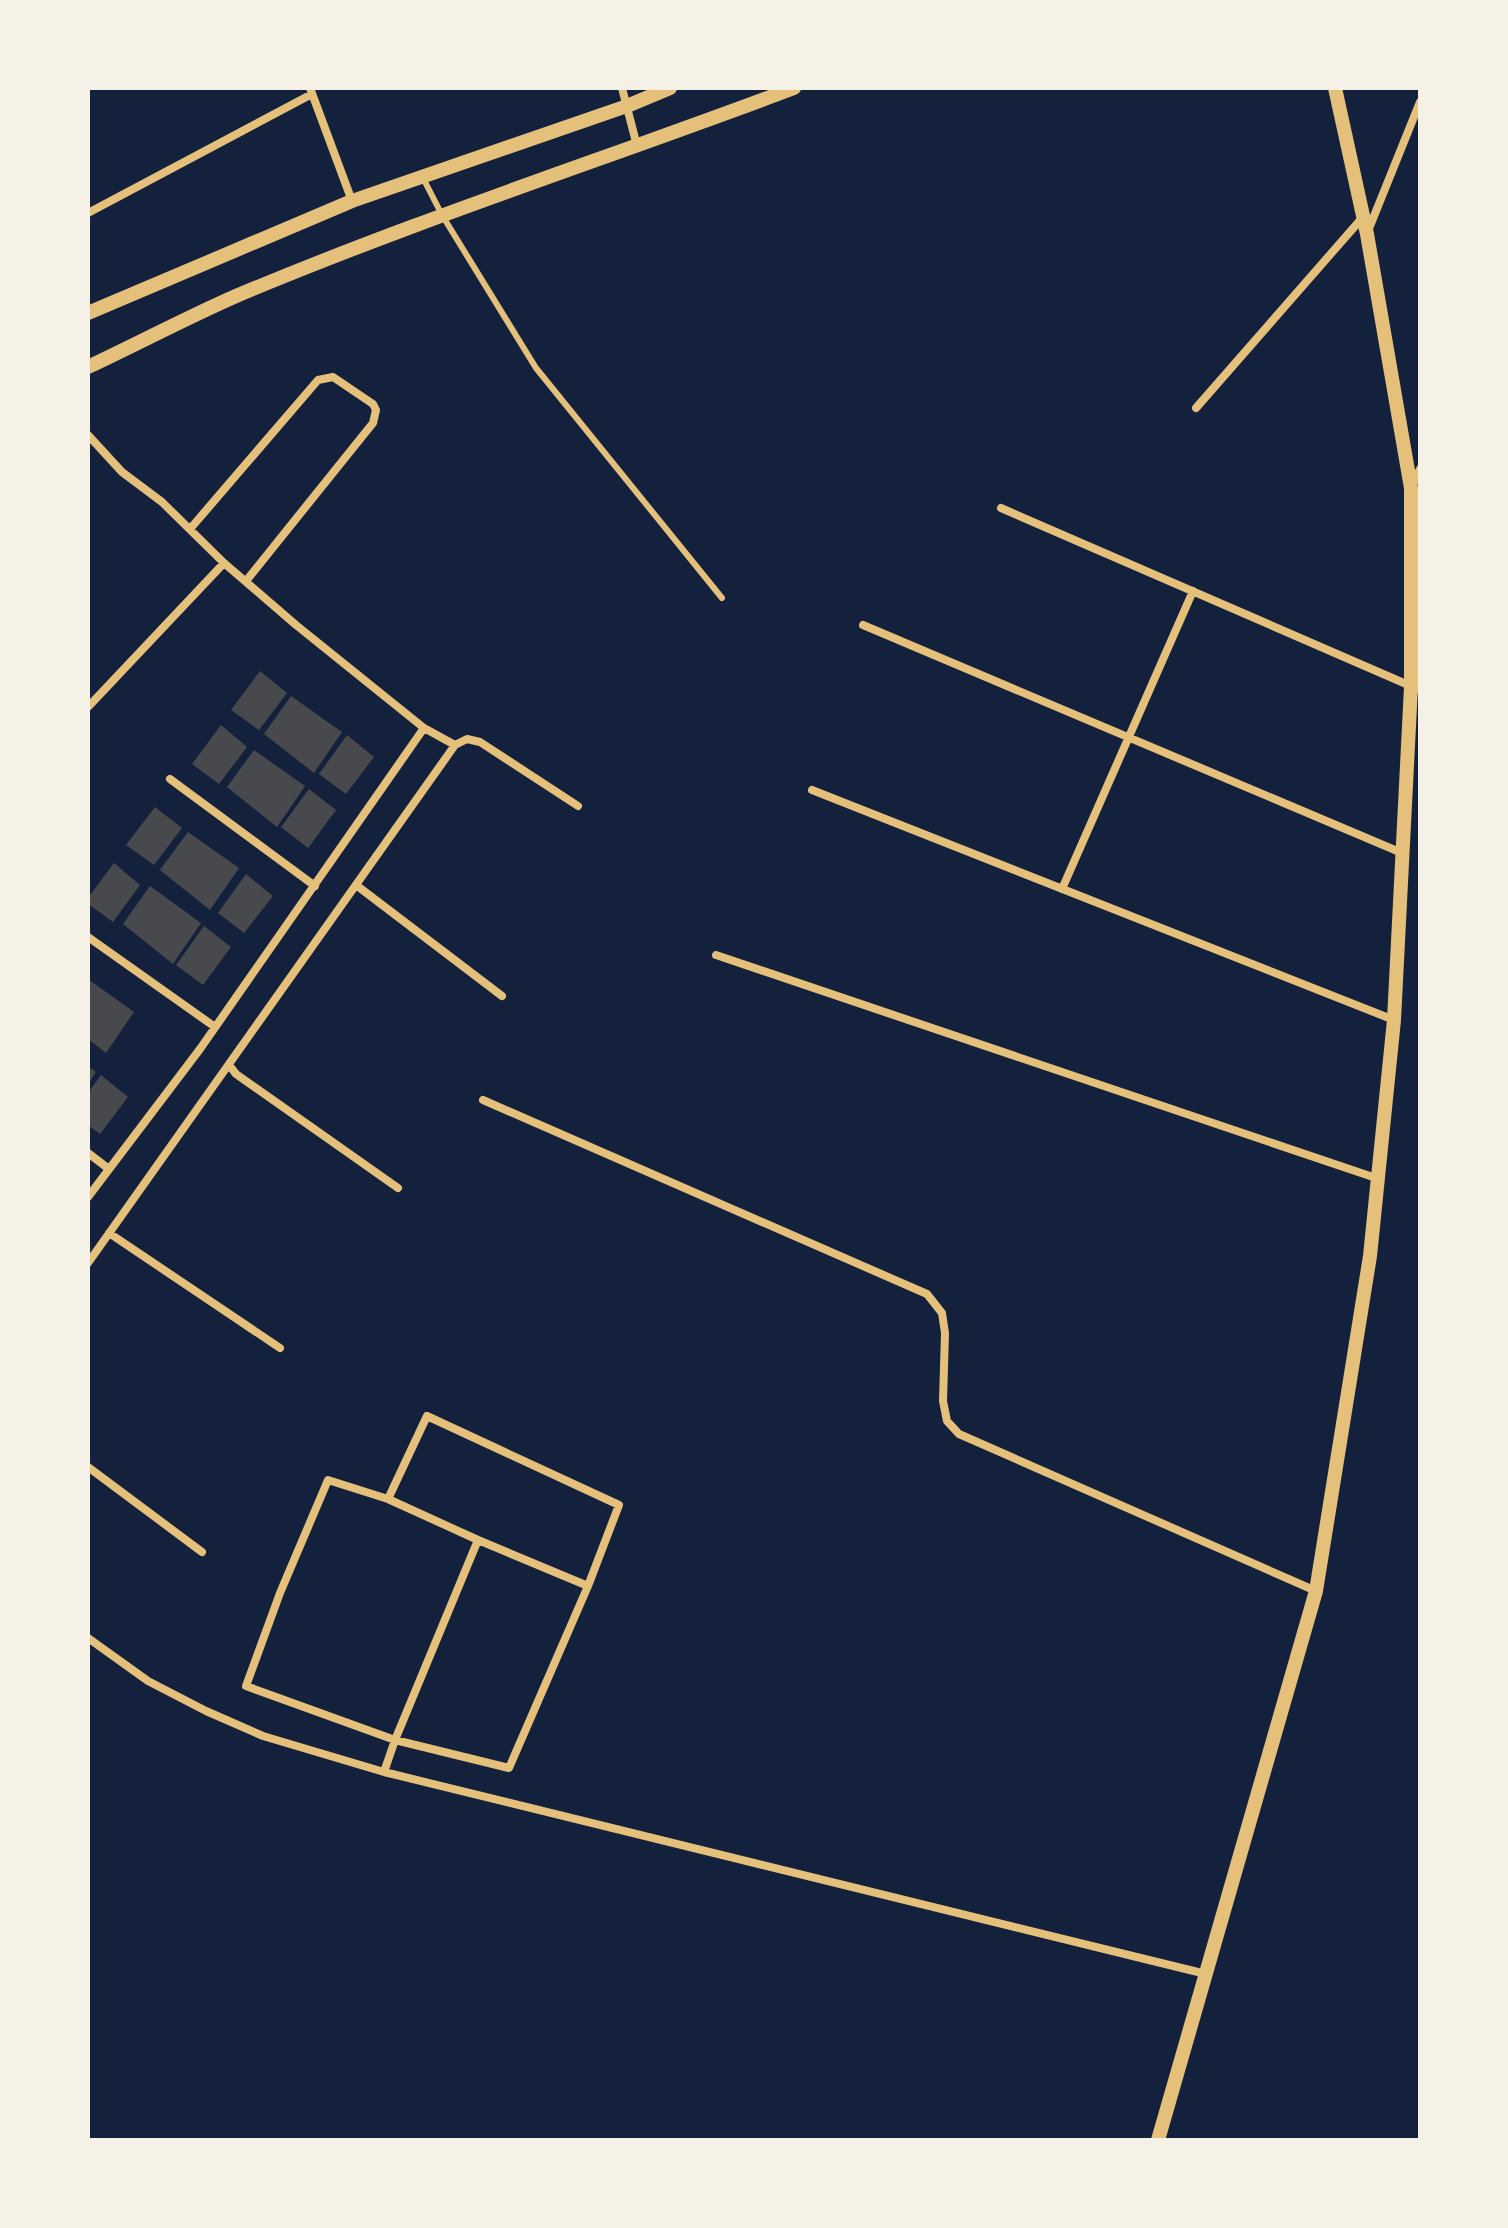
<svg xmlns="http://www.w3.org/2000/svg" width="1508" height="2228" viewBox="0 0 1508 2228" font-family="'Golos Text',sans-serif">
	<rect width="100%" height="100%" fill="#14213d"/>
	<path fill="#48494c" d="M260 671 287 693 259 730 231 710Z
		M291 696 342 732 314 773 264 734Z
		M221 725 247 747 219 784 192 764Z
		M347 735 374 757 346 794 319 774Z
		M254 750 305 786 277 827 227 787Z
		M309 789 336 810 308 848 281 827Z
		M155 807 182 828 154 865 126 845Z
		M188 832 239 868 210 910 160 870Z
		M114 863 140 885 113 922 88 904V898Z
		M246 874 273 896 244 933 218 913Z
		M150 886 201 923 173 964 123 924Z
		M204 926 231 947 203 985 176 965Z
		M88 979 134 1012 106 1053 88 1039Z
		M88 1066 96 1072 88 1084Z
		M101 1075 128 1097 100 1134 88 1125V1093Z"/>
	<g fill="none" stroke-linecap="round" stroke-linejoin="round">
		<path stroke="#e5c07b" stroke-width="6" d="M423 178 442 215 536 368 722 598"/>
		<path stroke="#e5c07b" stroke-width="8" d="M310 88 352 201
			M622 88 637 146
			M88 213 312 94
			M1368 231 1420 102
			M1196 408 1363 217
			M88 435 122 472 162 502 224 563 296 625 424 728 455 745 467 739 480 742 578 806
			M1413 484 1420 469
			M1001 508 1420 690
			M190 529 318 380 333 377 373 404 376 410 373 423 246 581
			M863 625 1402 853
			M88 707 224 563
			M170 779 315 886
			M812 790 1394 1020
			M356 885 502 996
			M1062 889 1193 591
			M88 937 215 1027
			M716 955 1379 1179
			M229 1065 236 1074 398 1188
			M483 1100 927 1294 942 1313 945 1333 943 1401 947 1421 959 1434 1316 1591
			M88 1153 109 1169
			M88 1197 200 1049 424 728
			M109 1233 280 1348
			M88 1263 455 745
			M88 1467 202 1552
			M388 1499 427 1416 619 1505 588 1586
			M88 1638 148 1681 206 1711 263 1736 384 1772 1206 1974
			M384 1772 395 1740 478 1540 388 1499 328 1480 280 1593 246 1686 395 1740 509 1768 588 1586 478 1540"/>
		<path stroke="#e5c07b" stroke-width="14" d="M88 313 352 201 627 106 670 88
			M88 367C137 344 186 318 236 296 419 219 608 158 794 88
			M1158 2140 1316 1591 1370 1256 1394 1020 1411 687V488L1367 234 1335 88"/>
	</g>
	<rect width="1508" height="2228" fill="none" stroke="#f6f1e7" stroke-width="180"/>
</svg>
